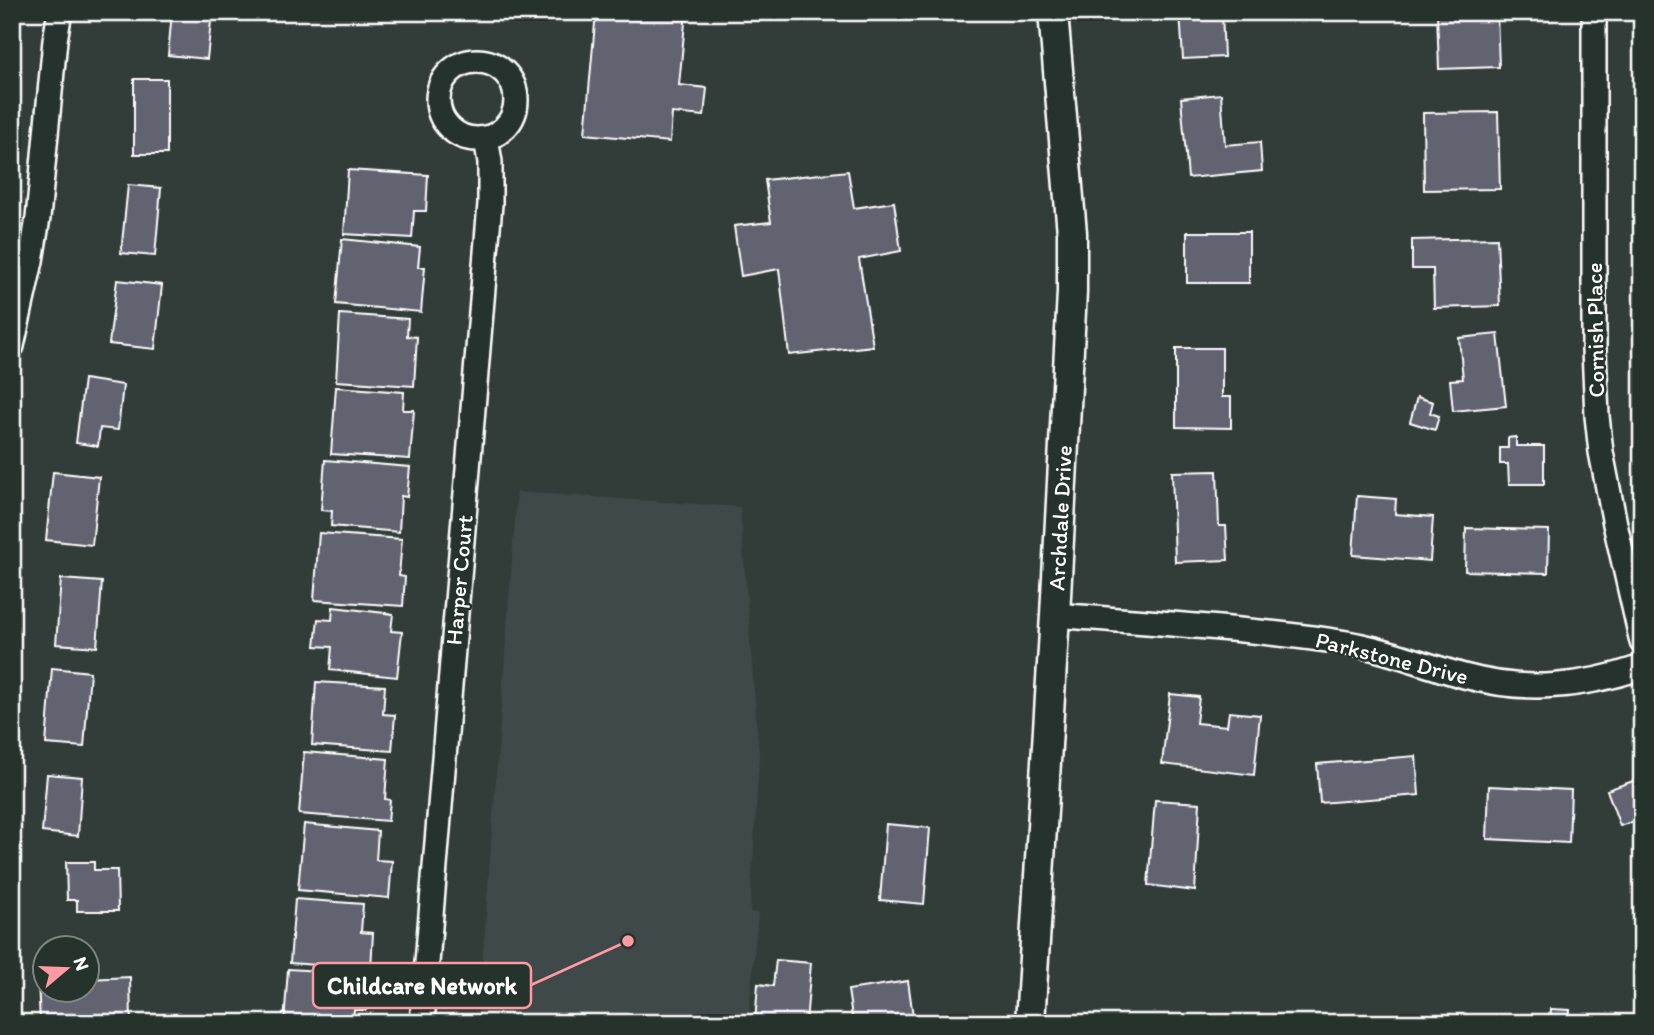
<svg xmlns="http://www.w3.org/2000/svg" width="1654" height="1035" viewBox="0 0 1654 1035" font-family="Itim,sans-serif">
	<rect width="100%" height="100%" fill="#323d3a"/>
	<filter id="ink" filterUnits="userSpaceOnUse"><feTurbulence type="fractalNoise" baseFrequency=".0143" numOctaves="2"/><feDisplacementMap in="SourceGraphic" scale="14" xChannelSelector="R" yChannelSelector="G"/><feConvolveMatrix kernelMatrix="1 2 1 2 8 2 1 2 1" color-interpolation-filters="sRGB"/></filter>
	<g filter="url(#ink)">
		<path fill="#40484a" d="M517 492 740 507 759 756 750 912 758 913 748 1023H478Z"/>
		<path fill="#62636f" stroke="#fff" stroke-width="2" d="M172 12H212L207 59 168 55Z
			M596 12H686L679 85 707 88 704 116 672 113 670 142 585 134Z
			M1180 12H1222L1224 57 1183 59Z
			M1497 12 1499 67 1439 69 1437 13Z
			M134 79H167V154H134Z
			M1221 94 1225 145 1260 142 1262 171 1188 178 1181 98Z
			M1498 112 1500 189 1424 190 1423 113Z
			M348 170 428 175 426 211H414L412 238 344 234Z
			M848 171 854 208 894 202 901 251 859 259 873 346 789 355 779 269 741 276 734 226 771 222 765 180Z
			M128 185 161 188 155 256 121 253Z
			M1187 232H1249V283H1187Z
			M1497 238 1500 306 1434 308 1433 269H1412V240Z
			M342 239 420 247 418 267H425L421 312 336 304Z
			M117 280 162 285 155 349 109 344Z
			M340 314 408 319 407 336 417 337 414 386 336 381Z
			M1498 334 1506 406 1453 411 1450 380 1463 379 1459 338Z
			M1176 348H1222V397H1231V428L1176 427Z
			M84 379 123 385 118 430 100 428 98 446 76 443Z
			M336 387 404 392 403 410H414L410 459 331 454Z
			M1417 397 1433 402 1430 413 1439 416 1435 430 1410 422Z
			M1516 437V446H1544V484H1509L1508 464H1500V448H1508V438Z
			M325 460 410 467 407 497 401 496 399 532 331 526 332 511 321 510Z
			M1217 471 1219 526H1226L1228 560 1175 562 1172 472Z
			M53 472 99 477 92 545 46 540Z
			M1357 496 1396 499 1395 514 1433 517 1430 561 1353 555Z
			M1466 528 1549 530 1548 573 1465 571Z
			M319 533 402 539 399 576 405 577 403 606 314 600Z
			M61 579 102 582 97 647 56 644Z
			M333 607 393 614 391 631 402 632 397 677 330 670 332 647 315 646 318 619 332 620Z
			M52 668 90 672 84 747 46 744Z
			M316 682 385 686 383 714 395 715 392 751 312 745Z
			M1170 694 1199 697 1196 723 1227 726 1229 712 1260 715 1254 775 1162 764Z
			M304 752 388 759 385 799 390 800 388 821 299 814Z
			M1416 756 1419 795 1320 803 1317 764Z
			M47 774 82 777 78 836 42 832Z
			M1642 778V833L1637 820 1620 826 1607 790Z
			M1489 786 1571 790 1569 843 1487 839Z
			M1155 800 1200 803 1195 891 1148 885Z
			M304 824 378 831 376 860 392 861 389 898 298 890Z
			M886 824 930 828 924 904 880 900Z
			M66 862H94V870H117L118 911H77V900H67Z
			M295 899 363 904 361 932 373 933 371 969 290 963Z
			M776 960 811 963 806 1023H755L758 984 773 986Z
			M288 969 368 974 366 1010H354L353 1023H284Z
			M130 977 131 1023H40L38 980H46V990H88V979Z
			M908 981 914 1023H853L848 990Z
			M1551 1009 1570 1010 1569 1023H1550Z
			M1439 1016 1486 1021V1023H1439Z"/>
		<g fill="none" stroke-linecap="round" stroke-linejoin="round">
			<g stroke="#fff" stroke-width="28">
				<path id="minor" d="M1594 12V350L1597 416 1601 452 1615 524 1642 642
					M438 100a39 39 0 1 1 78 0a39 39 0 1 1-78 0Z
					M12 346 31 261 38 218 55 40 60 12
					M1055 615C1151 623 1247 628 1341 642 1383 648 1424 665 1464 676 1526 693 1583 687 1642 667
					M422 1023 490 204V162L486 138"/>
			</g>
			<g stroke="#fff" stroke-width="33">
				<g id="tertiary">
					<path id="s1" d="M1030 1023 1055 615 1072 292V233L1053 12"/>
				</g>
			</g>
			<use href="#minor" stroke="#26332d" stroke-width="23"/>
			<use href="#tertiary" stroke="#26332d" stroke-width="28"/>
		</g>
	</g>
	<g text-anchor="middle" stroke-width="5" stroke-linejoin="round" paint-order="stroke">
		<g font-size="23" fill="#fff" stroke="#26332d">
			<text transform="translate(1595 330) rotate(-91)" y="8">Cornish Place</text>
			<text dy="8" stroke="none"><textPath href="#s1" startOffset="506">Archdale Drive</textPath></text>
			<text transform="translate(459 580) rotate(-85)" y="8">Harper Court</text>
			<text transform="translate(1392 658) rotate(14)" y="8">Parkstone Drive</text>
		</g>
	</g>
	<path fill="none" stroke="#ff9aa2" stroke-width="2.5" d="M628 941L531 985"/>
	<circle fill="#ff9aa2" stroke="#26332d" stroke-width="2.5" cx="628" cy="941" r="7"/>
	<rect fill="#26332d" stroke="#ff9aa2" stroke-width="2.5" x="313" y="963" width="218" height="45" rx="7"/>
	<g font-size="24" text-anchor="middle" font-weight="bold" fill="#fff">
		<text x="422" y="994">Childcare Network</text>
	</g>
	<rect width="1654" height="1035" fill="none" stroke="#26332d" stroke-width="42"/>
	<rect x="21" y="21" width="1612" height="993" fill="none" stroke="#fff" stroke-width="2.5" filter="url(#ink)"/>
	<g transform="translate(66 969) rotate(71)"><circle r="33" fill="#26332d" stroke="#7d8581" stroke-width="2"/>
	<path d="M0-5L12 26L0 18L-12 26Z" fill="#ff9aa2"/>
	<text y="-10" font-size="19" font-weight="bold" text-anchor="middle" fill="#ffffff">N</text>
	</g>
</svg>
